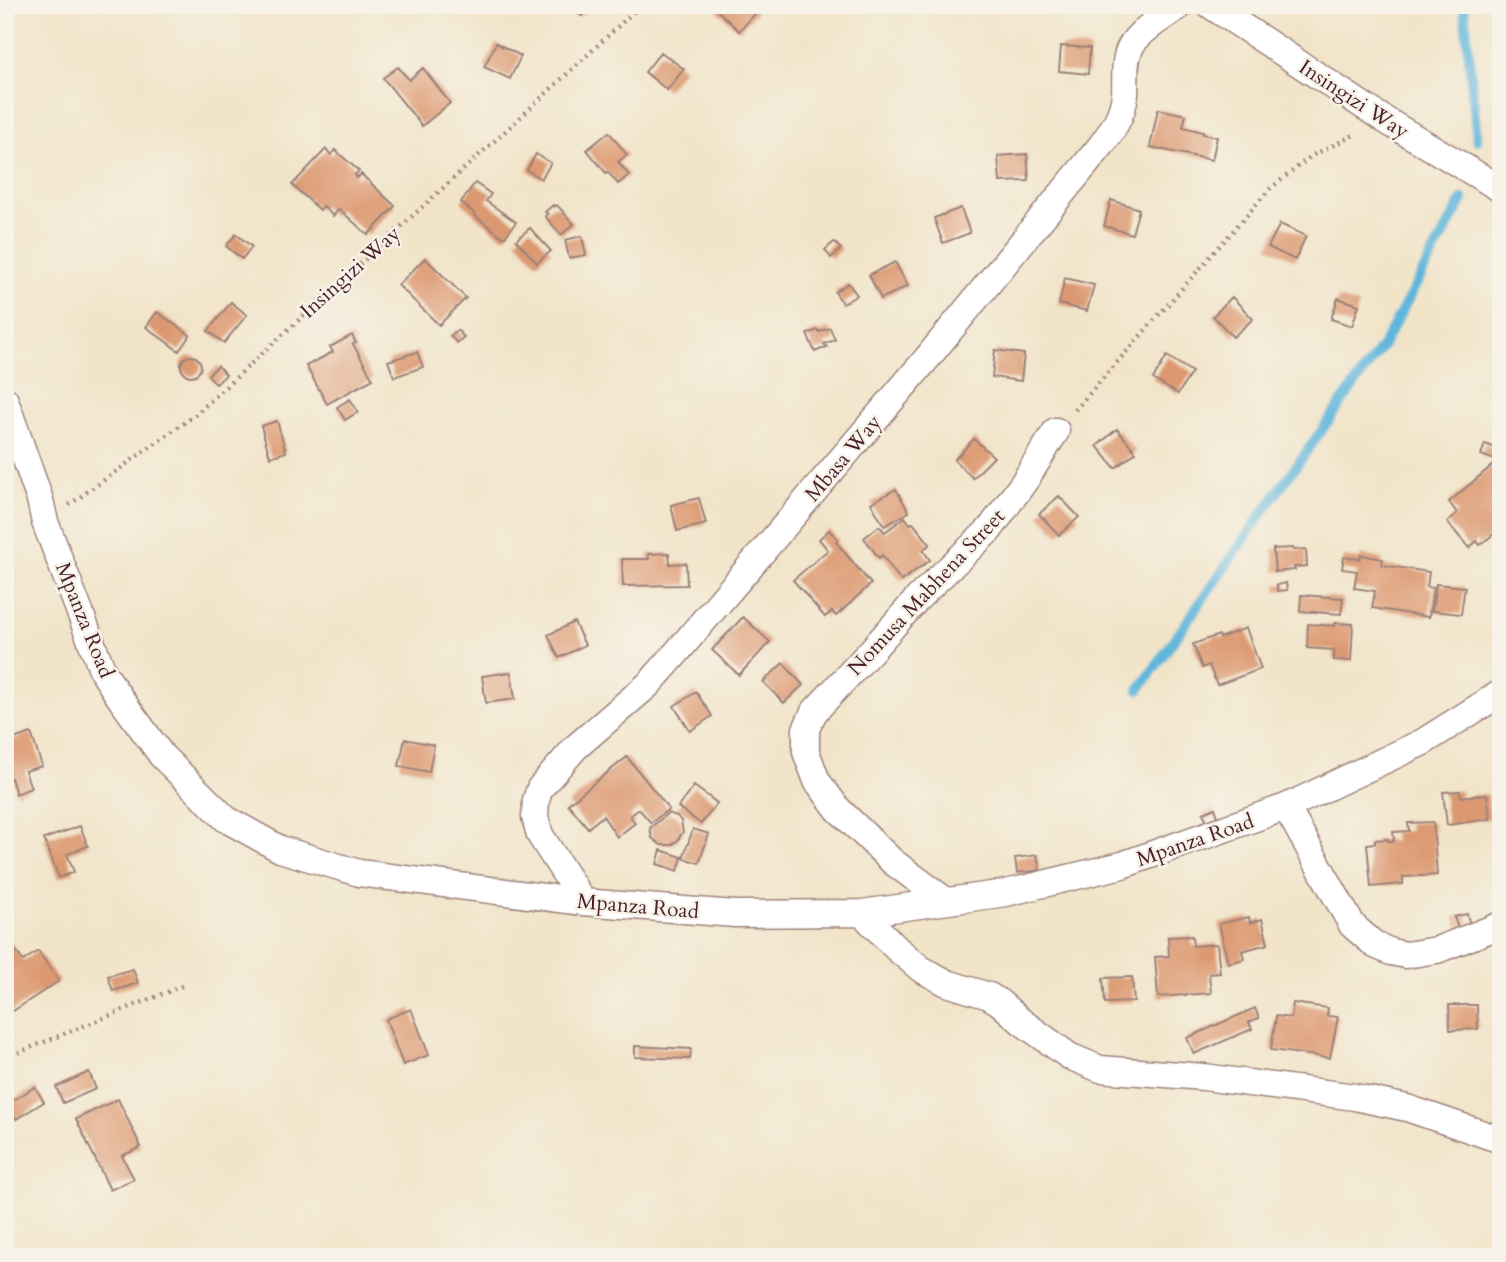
<svg xmlns="http://www.w3.org/2000/svg" width="1506" height="1262" viewBox="0 0 1506 1262" font-family="Cardo,serif">
	<rect width="100%" height="100%" fill="#f7f3e8"/>
	<filter id="ink" filterUnits="userSpaceOnUse"><feTurbulence type="fractalNoise" baseFrequency=".0143" numOctaves="2"/><feDisplacementMap in="SourceGraphic" scale="14" xChannelSelector="R" yChannelSelector="G"/><feConvolveMatrix kernelMatrix="1 2 1 2 8 2 1 2 1" color-interpolation-filters="sRGB"/></filter>
	<filter id="wash" filterUnits="userSpaceOnUse"><feTurbulence type="fractalNoise" baseFrequency=".00686" numOctaves="4" result="noise"/><feDisplacementMap in="SourceGraphic" scale="28" xChannelSelector="R" yChannelSelector="G"/><feGaussianBlur stdDeviation="1.57" result="paint"/><feColorMatrix in="noise" values="0 0 0 0 0 0 0 0 0 0 0 0 0 0 0 0 0 1.4 0 .05"/><feComposite in="paint" operator="in"/></filter>
	<g filter="url(#wash)">
		<rect width="100%" height="100%" fill="#f1e4c9"/>
		<g fill="none" stroke-linecap="round" stroke-linejoin="round">
			<path stroke="#5eb6db" stroke-width="10" d="M1464 5 1477 140
				M1139 690 1276 494 1383 345 1463 199"/>
		</g>
		<g id="blocks">
			<path fill="#dc9870" d="M564 5H588L582 16Z
				M722 5H750L757 12 739 31 717 10Z
				M496 43 521 56 510 79 484 67Z
				M1061 46 1090 48 1088 74 1059 71Z
				M661 52 684 69 667 90 645 72Z
				M398 67 409 80 423 68 450 103 422 126 383 78Z
				M1158 109 1186 115 1183 127 1203 132V134L1217 137 1212 160 1150 147Z
				M609 132 627 155 618 162 629 175 618 184 608 172 606 173 587 150Z
				M326 149 331 155 335 150 359 171 355 175 357 178 361 174 395 206 368 235 339 209 333 216 323 206 320 210 292 185Z
				M536 154 551 163 541 179 527 170Z
				M1027 154 1029 181 1000 182 998 156Z
				M475 183 491 194 486 201 516 222 504 238 474 215 475 214 461 202Z
				M1111 200 1139 209 1132 234 1104 226Z
				M553 205 554 207 557 205 574 224 561 235 545 216 548 214 545 212Z
				M961 208 970 233 943 243 934 218Z
				M1280 224 1306 236 1295 260 1268 247Z
				M530 228 551 251 537 263 516 240Z
				M236 234 252 247 242 259 226 246Z
				M582 236 586 255 569 258 565 240Z
				M834 242 841 249 831 258 825 250Z
				M425 258 466 298 439 325 398 285Z
				M895 262 908 286 881 299 869 275Z
				M1065 278 1094 285 1087 311 1059 304Z
				M848 283 857 295 843 304 835 292Z
				M1232 297 1253 319 1233 337 1213 316Z
				M1338 298 1359 305 1352 326 1331 319Z
				M231 302 247 315 224 343 208 331Z
				M157 312 190 335 179 351 146 327Z
				M830 328 835 340 824 344 827 347 815 352 807 334 818 330 819 332Z
				M457 330 464 337 457 343 450 336Z
				M352 335 356 343 353 344 373 379 327 404 306 366 333 352 330 347Z
				M995 350 1024 354 1021 381 992 377Z
				M417 352 423 367 394 377 388 361Z
				M1167 356 1192 372 1178 394 1153 379Z
				M181 366a10 10 0 1 1 20 0a10 10 0 1 1-20 0Z
				M218 366 226 375 216 384 208 375Z
				M350 399 358 412 345 420 337 407Z
				M277 421 286 452 270 457 261 426Z
				M1117 429 1136 452 1115 468 1097 446Z
				M974 439 994 457 973 478 954 460Z
				M1485 444 1498 449 1495 460 1481 455Z
				M1495 463 1501 471V528L1480 545 1477 541 1469 548 1447 522 1457 513 1449 502Z
				M896 489 909 512 884 526 871 503Z
				M1059 496 1079 517 1059 535 1039 514Z
				M699 498 706 524 677 531 671 505Z
				M905 517 910 524 913 523 930 544 923 550 930 560 901 581 882 555 879 558 864 538 879 526 885 532Z
				M829 530 839 540 836 542 871 584 836 616 832 611 825 617 793 580 828 550 819 539Z
				M1293 548V550L1306 549 1307 566 1294 567 1295 570 1275 572 1273 549Z
				M669 553 670 564 686 563 687 585 623 586 622 559H649L648 554Z
				M1361 555 1383 559 1382 565 1429 572 1427 587 1433 588 1429 617 1372 608 1375 591 1354 588 1357 571 1342 569 1344 557 1360 559Z
				M1286 583 1287 590 1277 591V585Z
				M1436 584 1465 587 1461 614 1432 611Z
				M1301 595 1343 598 1341 614 1300 611Z
				M743 617 770 642 739 675 712 650Z
				M574 622 585 645 559 658 548 635Z
				M1335 623 1353 624 1351 661 1334 660V650L1307 648 1308 624 1335 626Z
				M1246 628 1261 669 1217 685 1209 665 1202 668 1193 644 1219 635 1220 638Z
				M783 663 803 685 784 703 763 682Z
				M511 672 515 699 486 703 482 676Z
				M696 692 712 716 690 731 674 706Z
				M31 733 42 766 25 771 31 788 16 794 11 778 9 779 5 768V742Z
				M405 739 434 745 429 772 399 766Z
				M627 757 669 809 651 823 639 809 630 816 635 823 617 837 603 816 588 828 568 804Z
				M694 786 717 803 701 824 678 807Z
				M1460 791 1461 797 1487 794 1490 819 1447 825 1443 792Z
				M1215 808 1218 817 1207 821 1203 813Z
				M668 813 677 816 681 821 683 832 677 841 672 845H661L652 838 650 828Z
				M1433 822 1437 875 1403 877V884L1371 887 1367 844 1375 843V840L1388 839V841H1394L1393 832 1409 831 1408 823Z
				M80 826 88 846 67 854 74 872 59 878 44 839Z
				M693 829 709 834 699 863 683 858Z
				M661 850 682 857 678 871 657 864Z
				M1037 855 1040 870 1017 873 1015 858Z
				M5 898 12 912 5 915Z
				M1467 914 1470 925 1458 928 1454 917Z
				M1249 917 1250 923 1262 919 1268 944 1242 951 1244 959 1228 963 1219 924Z
				M1192 936 1193 946 1217 944 1220 973 1209 974 1211 993 1158 997 1155 957 1169 956 1168 937Z
				M10 942 23 961 38 951 59 981 10 1013 5 1006V945Z
				M133 969 138 983 113 991 108 976Z
				M1132 977 1134 1002 1105 1003 1103 978Z
				M1293 1003 1328 1008 1327 1016 1338 1017 1330 1058 1271 1050 1276 1016 1291 1018Z
				M1449 1005H1477L1478 1029 1450 1030Z
				M1255 1008 1259 1018 1249 1022 1252 1029 1194 1054 1187 1038Z
				M411 1009 429 1055 403 1065 386 1019Z
				M635 1046 691 1049 690 1059 635 1057Z
				M89 1072 96 1089 63 1103 56 1087Z
				M35 1087 44 1102 16 1119 7 1104Z
				M118 1099 141 1147 122 1156 134 1179 110 1190 76 1119Z
				M5 1191 13 1206 5 1210Z"/>
		</g>
	</g>
	<g filter="url(#ink)">
		<use href="#blocks" fill-opacity="0" stroke="#9e827a" stroke-width="2"/>
		<g fill="none" stroke-linecap="round" stroke-linejoin="round">
			<g stroke="#9e827a" stroke-width="29">
				<path id="street" d="M1210 5 1385 120 1501 189
					M5 400 40 500 45 522 103 672 120 698 162 756 226 819 280 849 359 873 583 902 735 914 862 913 1006 893 1122 865 1286 807 1423 742 1501 693
					M1286 807 1352 925 1375 945 1391 952 1406 955 1437 950 1501 925
					M946 901 893 862 838 809 817 781 806 752V729L814 712 871 651 919 597 990 529 1024 482 1056 431
					M583 902 540 835 535 817 536 800 540 788 576 747 649 684 672 658 924 362 1100 147C1112 131 1123 115 1125 94 1126 79 1123 60 1131 46 1139 30 1167 15 1181 5
					M862 913 896 948 921 969 947 983 989 996 999 1002 1022 1022 1069 1056 1100 1069 1204 1077 1355 1097 1407 1108 1501 1140"/>
			</g>
			<path stroke="#9e827a" stroke-width="4.5" stroke-dasharray="2 5" stroke-linecap="butt" d="M1075 410 1270 189 1311 156 1356 134
				M69 505 195 415 524 114 641 5
				M5 1058 182 986"/>
			<use href="#street" stroke="#fff" stroke-width="26"/>
		</g>
	</g>
	<g text-anchor="middle" stroke-width="5" stroke-linejoin="round" paint-order="stroke">
		<g font-size="21" fill="#4a1f2b" stroke="#f7f3e8">
			<text transform="translate(1354 99) rotate(33)" y="7">Insingizi Way</text>
			<text transform="translate(350 272) rotate(-42)" y="7">Insingizi Way</text>
			<text transform="translate(843 458) rotate(-50)" y="7">Mbasa Way</text>
			<text transform="translate(926 592) rotate(-47)" y="7">Nomusa Mabhena Street</text>
			<text transform="translate(85 620) rotate(68)" y="7">Mpanza Road</text>
			<text transform="translate(1195 840) rotate(-19)" y="7">Mpanza Road</text>
			<text transform="translate(638 906) rotate(5)" y="7">Mpanza Road</text>
		</g>
	</g>
	<rect width="1506" height="1262" fill="none" stroke="#f7f3e8" stroke-width="28"/>
</svg>
